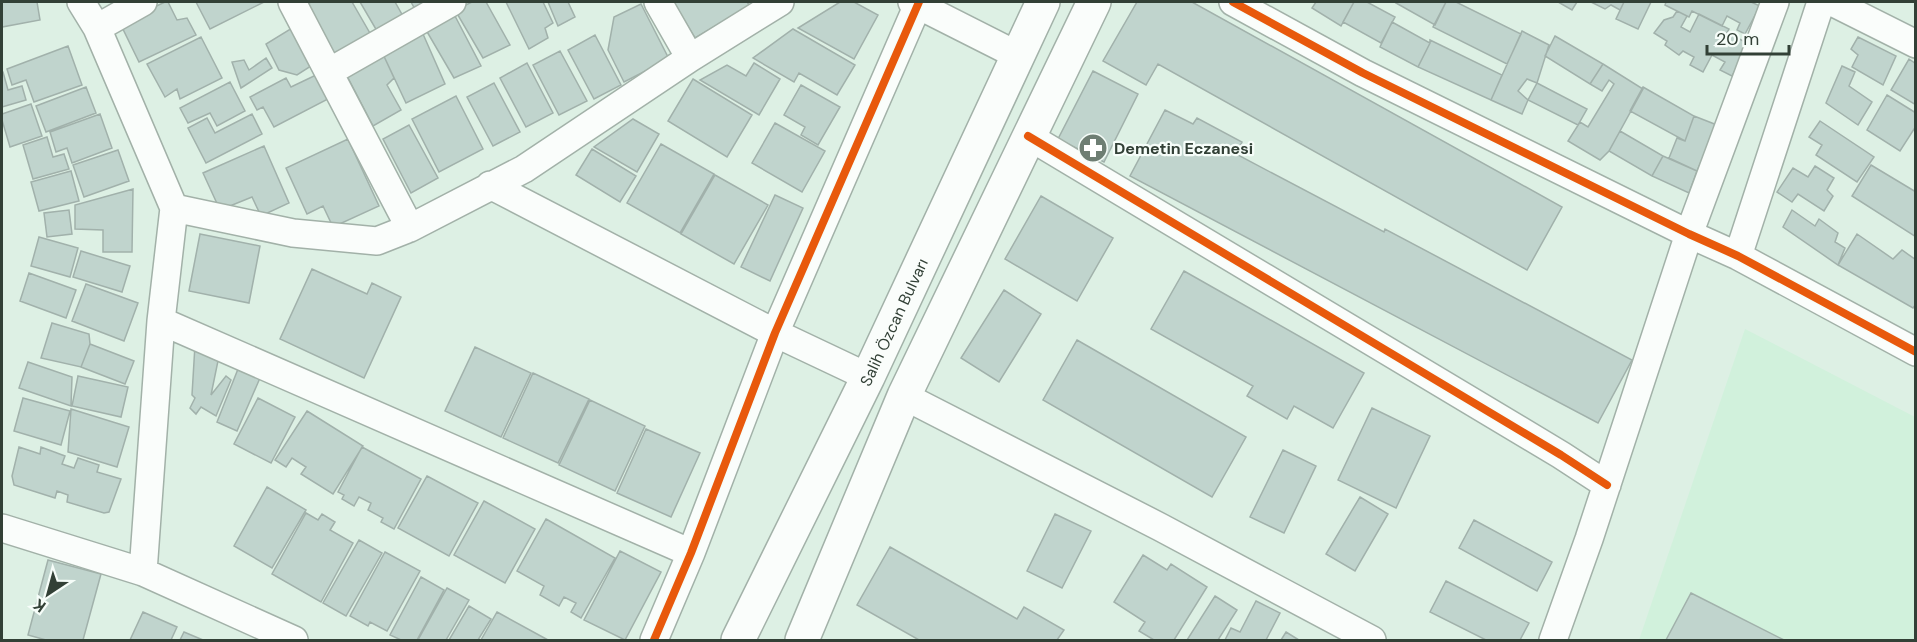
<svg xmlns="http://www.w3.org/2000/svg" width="1917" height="642" viewBox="0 0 1917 642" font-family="'DM Sans',sans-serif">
	<rect width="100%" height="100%" fill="#ddf0e4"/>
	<path fill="#d1f1dc" d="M1745 329 1915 417V640H1639Z"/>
	<path fill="#c0d4cd" stroke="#a1b1ab" stroke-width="1.5" d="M2 2H37L40 20 2 27Z
		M165 2H168L177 20 187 18 196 35 139 62 120 23Z
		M196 2H264L210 29Z
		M311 2H352L371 35 334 56 305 5Z
		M360 2H395L404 18 377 31Z
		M411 2H431L416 11Z
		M472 2H486L510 45 483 58 455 10Z
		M506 2H543L553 23 545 28 548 38 529 49Z
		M548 2H568L575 17 558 26Z
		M673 2H747L750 6 695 38Z
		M840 2H854L878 15 854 59 798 28Z
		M1137 2H1192L1562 207 1527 270 1158 64 1146 85 1103 61Z
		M1316 2H1354L1341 26 1312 8Z
		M1354 2H1367L1395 17 1381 43 1343 22Z
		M1397 2H1446L1435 25 1396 3Z
		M1446 2H1456L1521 34 1507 64 1433 27Z
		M1558 2H1577L1572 10Z
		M1591 2H1624L1620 10 1611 5 1605 9Z
		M1624 2H1651L1638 29 1616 19Z
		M1666 2H1751L1760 6 1745 34 1737 30 1740 23 1727 16 1722 26 1692 11 1689 17 1665 5Z
		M641 4 669 59 624 82 608 50 614 17Z
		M1677 11 1687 16 1681 27 1690 32 1699 14 1729 29 1724 38 1727 40 1730 34 1749 44 1732 76 1720 70 1725 62 1712 55 1703 72 1690 65 1694 57 1683 51 1679 55 1665 45 1667 41 1654 33 1664 20 1673 17Z
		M455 16 481 66 454 78 426 30Z
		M1392 22 1430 43 1418 67 1380 47Z
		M292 28 311 66 297 75 279 70 266 44Z
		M793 29 855 65 837 95 799 73 794 82 753 58Z
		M1522 31 1549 45 1537 83 1527 79 1518 91 1528 100 1522 114 1491 100Z
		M423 34 445 84 406 103 382 52Z
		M595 35 621 85 594 99 568 50Z
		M1555 36 1603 64 1590 84 1545 56Z
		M201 37 222 78 180 99 177 89 165 97 147 64Z
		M1858 37 1896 56 1883 85 1852 67 1858 55 1851 49Z
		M1430 40 1502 75 1491 100 1418 67 1430 43Z
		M68 46 82 85 34 102 26 80 12 85 7 69Z
		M560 51 587 101 559 115 533 65Z
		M382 52 394 78 387 85 401 110 373 126 346 74Z
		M266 58 272 68 241 88 232 62 244 60 249 70Z
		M1909 59 1916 64V105L1891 90Z
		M527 63 553 113 526 127 500 78Z
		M754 63 780 79 759 115 700 80 727 65 746 76Z
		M1603 64 1643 89 1609 151 1600 160 1568 141 1580 122 1588 127 1614 84 1609 80 1602 91 1590 84Z
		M1842 66 1855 72 1849 86 1872 102 1858 125 1826 103Z
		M1093 71 1138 94 1104 162 1058 139Z
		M2 72H3L8 90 22 86 26 100 2 107Z
		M316 75 328 99 274 127 263 107 257 110 250 97 286 78 291 87Z
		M693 79 752 115 727 157 668 121Z
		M230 82 245 111 217 126 210 113 188 123 180 108Z
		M494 83 520 132 493 146 467 97Z
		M1537 83 1587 109 1578 125 1528 100Z
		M801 85 840 107 818 145 801 135 805 127 784 115Z
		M86 87 96 113 46 132 36 106Z
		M1643 87 1694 116 1685 141 1630 111Z
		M1887 95 1916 113V126L1900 151 1867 130Z
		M456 96 483 149 439 172 412 119Z
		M31 104 42 136 10 147 2 120V114Z
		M1165 110 1193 124 1197 118 1242 142 1236 154 1384 232 1385 229 1632 360 1598 423 1130 176Z
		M100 114 112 148 72 163 67 148 56 152 50 132Z
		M252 114 262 134 206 163 188 128 207 118 215 133Z
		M1694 116 1717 125 1697 171 1669 158 1677 138 1685 141Z
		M633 119 659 134 637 172 594 147Z
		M1820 121 1874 157 1857 182 1816 155 1822 145 1809 137Z
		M775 123 825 151 802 192 752 163Z
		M409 125 438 178 411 193 383 139Z
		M1620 131 1663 156 1652 176 1609 151Z
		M47 137 53 157 64 154 69 169 33 179 23 145Z
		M348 139 379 206 333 227 323 206 307 214 286 168Z
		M661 144 714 174 680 233 627 203Z
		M264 146 289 203 261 216 252 197 220 210 203 173Z
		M592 149 636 176 620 202 576 175Z
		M118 150 129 181 84 197 73 165Z
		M1663 156 1697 171 1689 193 1652 176Z
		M1871 165 1916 192V237L1852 196Z
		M1815 166 1834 178 1827 190 1833 196 1824 211 1798 194 1792 202 1777 192 1793 168 1808 177Z
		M71 171 79 201 39 211 31 182Z
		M715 175 768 205 734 264 681 234Z
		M133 189 132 252H103V230L75 229V205Z
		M775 195 803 208 770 281 741 267Z
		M1041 196 1113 238 1077 301 1005 259Z
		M69 210 72 234 47 237 44 213Z
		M1792 210 1815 226 1819 219 1838 233 1835 242 1845 248 1838 265 1783 227Z
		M200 234 260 246 249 303 189 291Z
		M1857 234 1893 259 1902 250 1916 260V304L1913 308 1838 265Z
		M39 237 78 248 70 277 31 266Z
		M81 251 130 266 122 292 73 277Z
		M312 269 367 294 372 283 401 297 364 378 280 339Z
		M1184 271 1364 373 1333 428 1294 406 1287 419 1247 396 1253 386 1151 329Z
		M29 273 76 290 66 318 20 301Z
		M86 284 138 303 124 341 72 321Z
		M1004 290 1041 314 999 382 961 358Z
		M52 323 89 334 90 344 81 367 41 358Z
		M1077 340 1246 437 1212 497 1043 400Z
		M90 344 134 361 125 384 81 367Z
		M195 345 219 356 211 395 226 376 231 380 216 416 201 407 196 414 190 408 195 398 192 395Z
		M475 347 531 373 501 437 445 411Z
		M28 362 72 377 71 406 19 388Z
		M238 369 260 378 237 431 217 422Z
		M533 373 589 399 558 463 503 438Z
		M78 376 128 387 121 417 72 406Z
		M23 398 70 411 61 445 14 431Z
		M258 398 295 417 271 463 234 444Z
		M590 400 645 426 615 491 559 465Z
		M1372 408 1430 436 1396 508 1338 480Z
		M71 409 129 427 117 467 68 452Z
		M307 411 363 446 333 494 301 474 306 467 292 458 286 467 275 460Z
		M646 429 700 453 671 517 617 493Z
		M19 447 40 454 41 447 65 456 62 464 74 468 78 458 99 465 97 472 121 479 109 512 104 513 67 502 68 495 57 491 55 498 14 485 12 476Z
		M362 447 421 479 394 529 381 522 383 518 368 510 371 503 359 497 354 506 342 499 344 495 338 492Z
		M1283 450 1316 466 1284 533 1250 517Z
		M427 476 478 503 449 556 398 528Z
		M267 487 306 510 272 568 234 546Z
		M1360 497 1388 514 1355 571 1326 554Z
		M484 501 535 529 505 583 454 555Z
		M306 513 318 520 322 514 335 522 330 530 353 543 321 602 272 574Z
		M1055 514 1091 531 1062 588 1027 571Z
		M546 519 615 558 581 618 571 612 576 603 564 597 559 606 540 595 544 586 517 571Z
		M1474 520 1552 562 1537 591 1459 548Z
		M359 540 382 553 346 616 323 603Z
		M890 547 1017 619 1024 607 1064 630 1057 640H919L857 605Z
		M620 551 661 572 625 640 584 620Z
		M385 552 420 571 387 631 370 622 368 626 350 616Z
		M1143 555 1167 570 1171 564 1207 587 1174 640H1154L1139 631 1145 622 1114 602Z
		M48 560 101 574 83 640H46L28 635Z
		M421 577 444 590 417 640H401L390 635Z
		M1446 581 1529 623 1520 640H1486L1430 612Z
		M447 588 469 600 446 640H418Z
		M1691 593 1784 640H1666Z
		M1215 596 1237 610 1218 640H1187Z
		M1256 601 1280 613 1266 640H1225L1231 628 1240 632Z
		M469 606 491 619 478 640H449Z
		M143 612 177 627 171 640H130Z
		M497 612 548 640H481Z
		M184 632 203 640H180Z
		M1286 632 1299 640H1281Z"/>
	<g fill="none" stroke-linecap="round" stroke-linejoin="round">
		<g stroke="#a2b1a8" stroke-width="30">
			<path id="minor" d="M81 2 97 28 174 208 161 321 143 572
				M292 2 410 228
				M658 2 690 58
				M912 2 1017 55
				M1233 2 1363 73 1689 234 1738 256 1916 352
				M1832 2 1916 44
				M97 28 143 2
				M329 72 452 2
				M1028 136 1561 455 1607 485
				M490 185 775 333 868 377
				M174 208 293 233 377 241 410 228 524 169 690 58 780 2
				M1738 256 1821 2
				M161 321 691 553
				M904 396 1160 527 1372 640
				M2 528 143 572 294 640
				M654 640 691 553 775 333 919 2
				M1553 640 1589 539 1689 234 1775 2"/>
		</g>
		<g stroke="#a2b1a8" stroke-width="36">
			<g id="secondary">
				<path id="s1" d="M738 640 868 377 1043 2"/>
				<path d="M802 640 904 396 1094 2"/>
			</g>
		</g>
		<use href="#minor" stroke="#fafdfb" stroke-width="27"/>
		<use href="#secondary" stroke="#fafdfb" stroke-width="33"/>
		<g stroke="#f6fdf9" stroke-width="11">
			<path id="cycleway" d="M1233 2 1363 73 1689 234 1738 256 1916 352
				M1028 136 1561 455 1607 485
				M654 640 691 553 775 333 919 2"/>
		</g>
		<use href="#cycleway" stroke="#e8590c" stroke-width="8"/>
	</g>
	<defs>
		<g id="pharmacy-disc" transform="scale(1.5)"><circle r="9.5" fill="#6e7e73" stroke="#f6fdf9"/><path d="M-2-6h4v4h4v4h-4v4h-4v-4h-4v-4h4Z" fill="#fff"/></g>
	</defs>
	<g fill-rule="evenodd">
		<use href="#pharmacy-disc" x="1093" y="148"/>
	</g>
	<g text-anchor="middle" stroke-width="4.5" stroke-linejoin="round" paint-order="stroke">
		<g font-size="16" font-weight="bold" fill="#324036" stroke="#f6fdf9" text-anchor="start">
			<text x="1114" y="154">Demetin Eczanesi</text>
		</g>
		<g font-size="16" fill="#324036" stroke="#f6fdf9">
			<text dy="6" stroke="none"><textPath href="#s1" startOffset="354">Salih Özcan Bulvarı</textPath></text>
		</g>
	</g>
	<rect width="1917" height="642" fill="none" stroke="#324036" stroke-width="6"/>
	<g transform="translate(48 594) rotate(216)" stroke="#f6fdf9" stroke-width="4.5" paint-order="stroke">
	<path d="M0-4.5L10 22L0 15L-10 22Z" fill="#324036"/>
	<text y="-9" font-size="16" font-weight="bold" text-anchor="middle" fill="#324036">K</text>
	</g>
	<path d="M1707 45v9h82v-9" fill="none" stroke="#324036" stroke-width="3"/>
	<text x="1716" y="45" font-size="18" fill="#324036" stroke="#f6fdf9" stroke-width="4.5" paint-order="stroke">20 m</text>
</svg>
